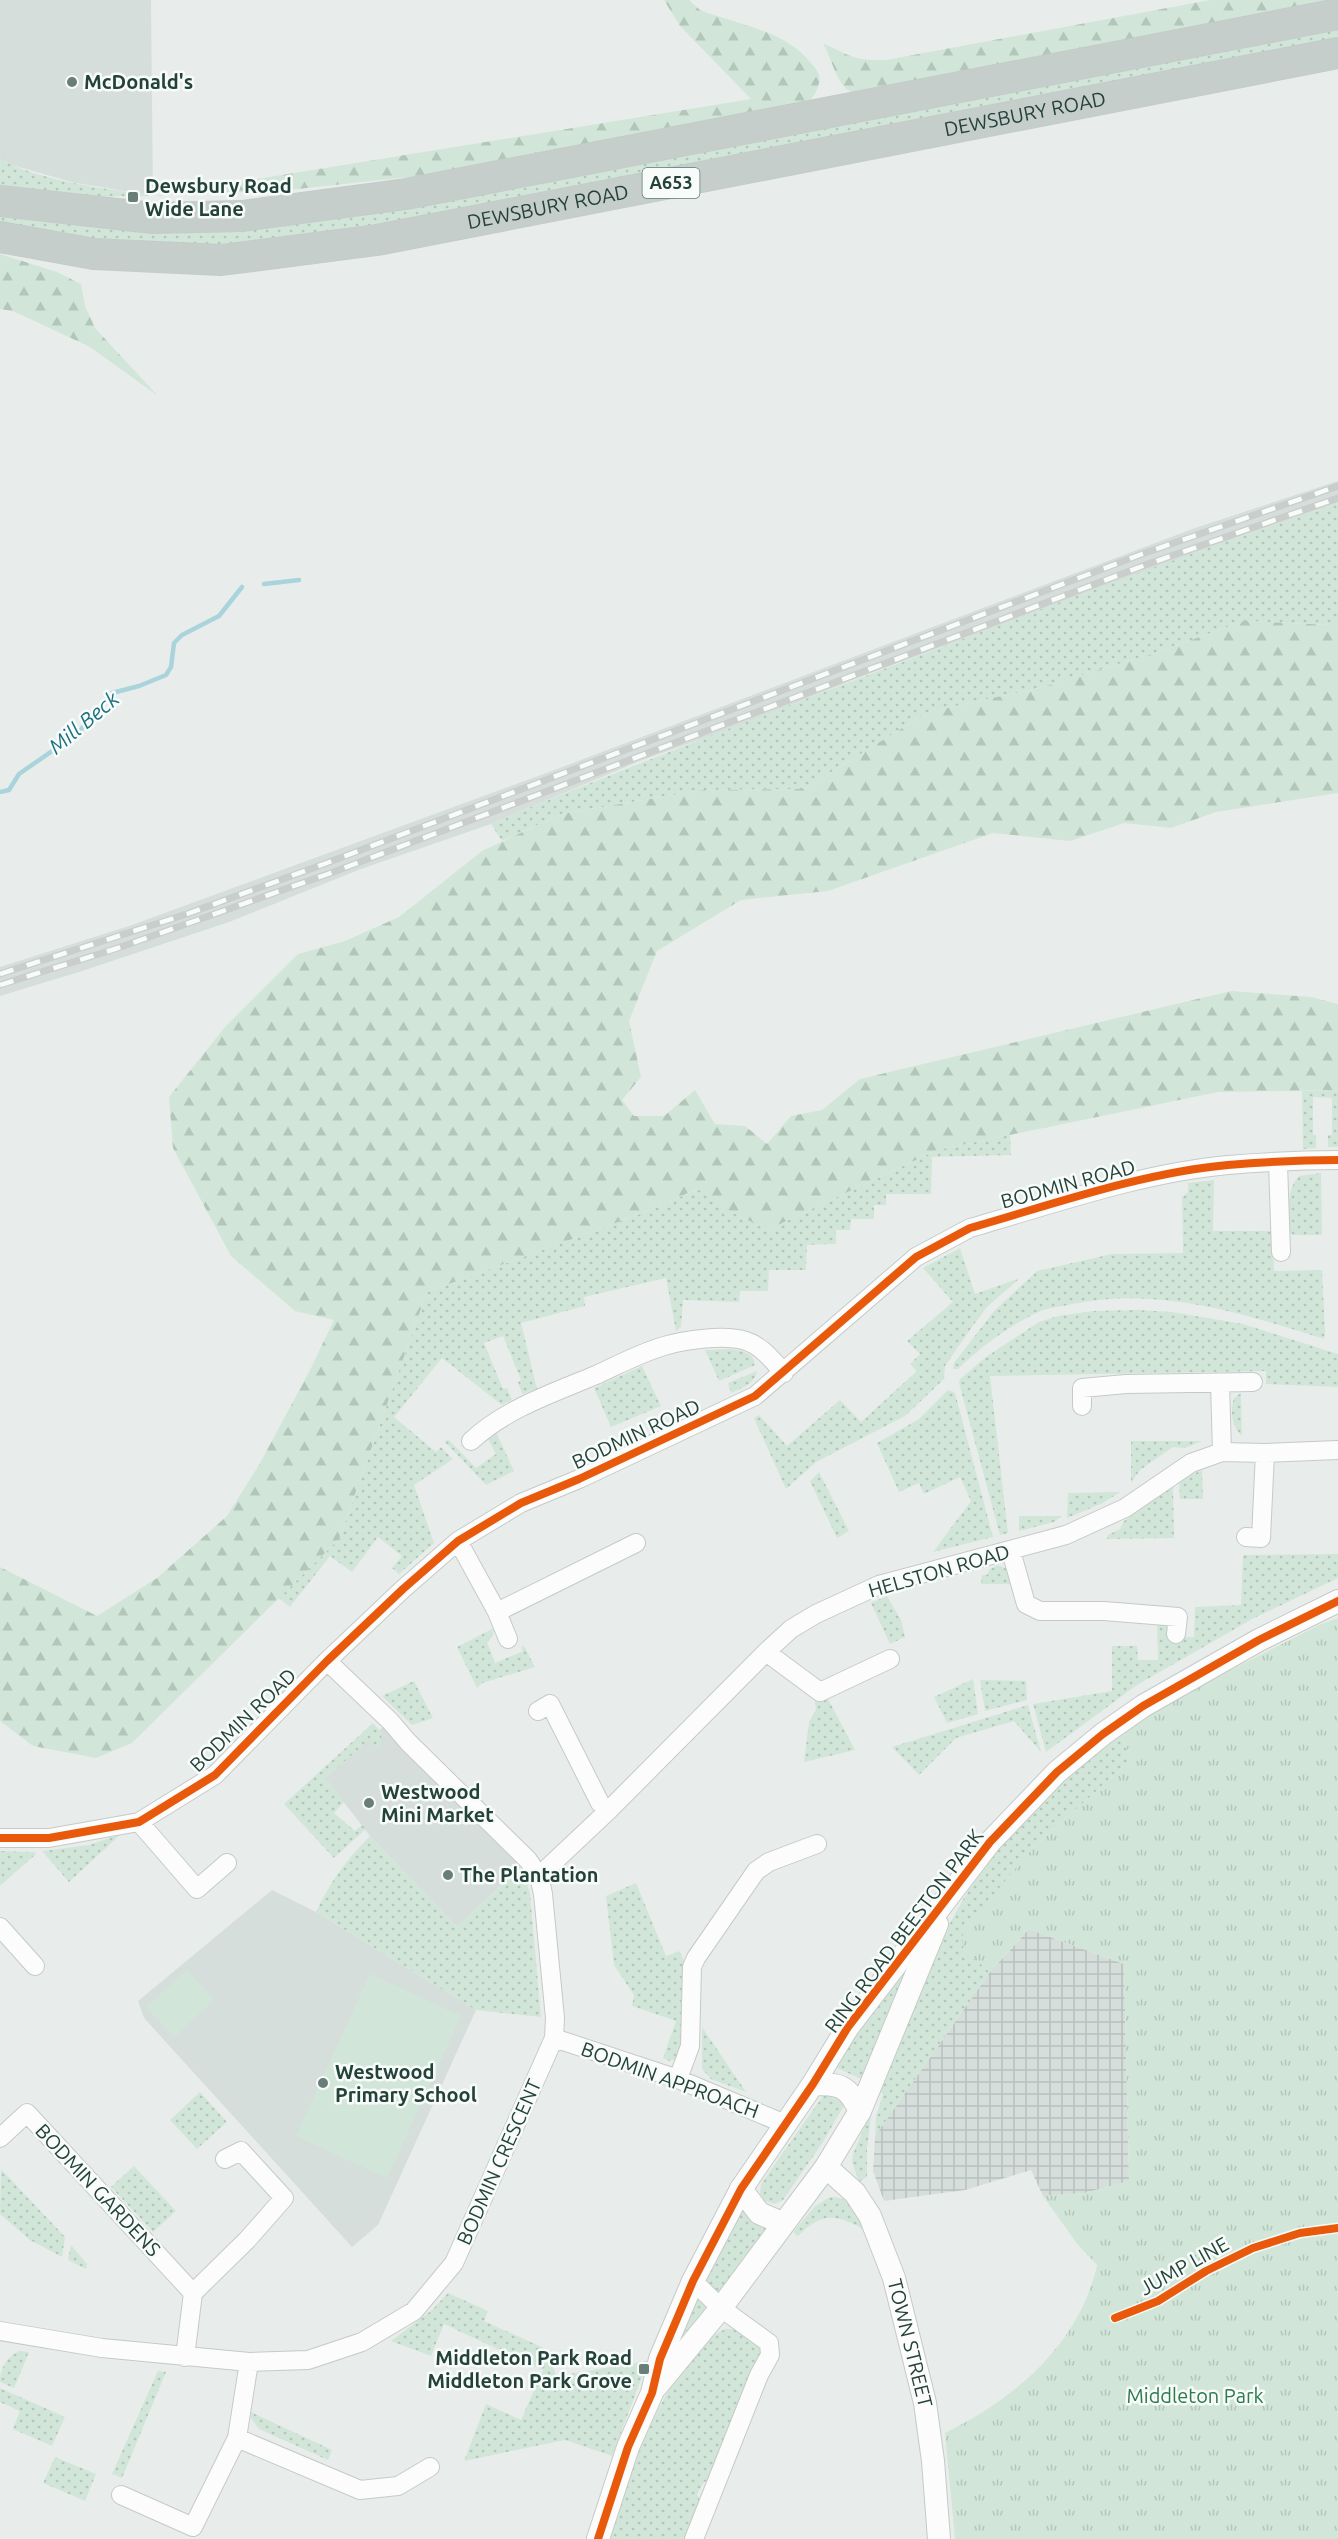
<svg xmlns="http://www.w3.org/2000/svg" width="1338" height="2539" viewBox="0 0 1338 2539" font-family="Ubuntu,sans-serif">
	<defs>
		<pattern id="industrial-grid" width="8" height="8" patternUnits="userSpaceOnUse" patternTransform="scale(1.5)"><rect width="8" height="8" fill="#d6dedb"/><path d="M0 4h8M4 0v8" fill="none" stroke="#b8c0bd"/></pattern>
		<pattern id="grass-dots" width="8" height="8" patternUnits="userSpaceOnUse" patternTransform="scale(1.5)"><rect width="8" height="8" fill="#d1e6d8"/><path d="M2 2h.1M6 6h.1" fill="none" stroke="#b3c6ba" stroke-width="1.8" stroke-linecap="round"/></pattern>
		<pattern id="forest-firs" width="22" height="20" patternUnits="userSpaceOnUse" patternTransform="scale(1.5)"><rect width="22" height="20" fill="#d1e6d8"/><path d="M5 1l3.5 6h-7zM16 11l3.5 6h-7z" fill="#b3c6ba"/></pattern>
		<pattern id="park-tufts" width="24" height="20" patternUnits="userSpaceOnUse" patternTransform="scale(1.5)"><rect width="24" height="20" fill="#d1e6d8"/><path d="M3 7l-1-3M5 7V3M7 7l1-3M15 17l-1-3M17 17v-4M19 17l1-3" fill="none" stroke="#b3c6ba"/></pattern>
	</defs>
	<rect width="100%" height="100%" fill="#e8edeb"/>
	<path fill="#d6dedb" d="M0 0H151L153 196 71 182 12 165 0 158Z
		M1338 481V503L1250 533 860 677 741 725 640 761 491 824 361 869 229 922 79 972 0 996V967L132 925 549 772 1195 528Z
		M390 1721 528 1860 457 1927 370 1836 325 1778Z
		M272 1890 316 1912 476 2010 378 2225 352 2247 144 2018 138 2001Z"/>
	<path fill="url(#industrial-grid)" d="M1029 1929 1124 1964 1129 2181 1085 2193 1043 2196 1031 2170 965 2190 884 2201 873 2171 875 2136 990 1972Z"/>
	<path fill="url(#grass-dots)" d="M1338 27V47L538 203 205 249 118 245 0 225V213L121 227Z
		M0 158C35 181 110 189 153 196L70 197 0 185Z
		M1338 503V627L1332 625 1244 621 1155 653 1039 688 928 712 804 789 703 790 561 814 502 841 491 824C604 776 719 733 834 688 1001 624 1169 560 1338 503Z
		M1338 1090V1147H1328V1135H1332V1098L1313 1097V1135H1316V1148L1303 1149 1302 1091Z
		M1010 1135 1011 1155 932 1157 931 1194H886V1205H874V1219H851L850 1230H836V1244L807 1245 806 1270H769L768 1291H740L739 1302 683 1300 681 1327 676 1331 666 1278 584 1297 585 1306 521 1323 537 1389 522 1394 518 1382 521 1380 503 1336 484 1343 503 1389 507 1388 512 1400 502 1405 442 1358 394 1417 436 1452 441 1447 453 1459 414 1485 434 1543 399 1574 392 1568 402 1556 378 1537 352 1572 330 1556 290 1607 279 1598 339 1539 427 1292 643 1213 698 1189 732 1212 767 1230 937 1150Z
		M1321 1173 1322 1235H1293L1290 1232C1287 1214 1286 1190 1299 1176Z
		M1214 1180 1213 1231H1272L1274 1271 1322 1270 1325 1332 1324 1339C1242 1313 1158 1286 1072 1304 1062 1307 1050 1307 1041 1311 1011 1324 981 1347 958 1369H953L954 1363 994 1311 1037 1271 1112 1254 1183 1253 1182 1197 1188 1192V1183Z
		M960 1248 975 1294 1020 1278 987 1307 972 1327 945 1366 944 1379 905 1416 816 1462 786 1489 754 1418 759 1415 787 1446 840 1400 861 1422 917 1371 910 1364 920 1354 907 1341 953 1302 923 1268Z
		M1137 1310 1172 1312 1243 1324 1338 1354V1387L1266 1384V1371L990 1376 1008 1533 1000 1535 959 1383 960 1379 986 1357 1039 1322 1058 1316 1093 1311Z
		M730 1349C742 1351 754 1352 755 1365L719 1381 705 1350Z
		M642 1366 661 1406 611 1427 594 1388Z
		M757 1371C755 1384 742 1388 731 1393L728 1383Z
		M948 1390 955 1393 993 1537 933 1552 971 1501 960 1477 924 1494 919 1483 899 1492 877 1443 919 1419Z
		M1241 1393 1242 1436C1231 1425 1230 1412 1234 1398Z
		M496 1432 514 1471 486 1485 445 1442 448 1439 476 1468 496 1454 487 1437Z
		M1202 1441 1185 1448 1173 1447 1140 1470 1131 1483V1441Z
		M1202 1470 1203 1499H1180L1179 1480Z
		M819 1472 849 1531 837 1538 810 1481Z
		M1173 1485 1174 1538 1107 1539 1108 1535 1120 1529 1124 1521Z
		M1120 1492 1103 1503 1067 1518 1068 1493Z
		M1019 1516H1062L1054 1522 1019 1531Z
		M1338 1554V1578L1254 1618 1137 1685 1046 1752 1033 1704 1112 1691V1646H1137L1138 1660H1158L1157 1615 1167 1616 1170 1638 1194 1637 1195 1607 1241 1605 1243 1555Z
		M998 1565 1009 1570 1013 1584H981L982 1575H987L990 1569Z
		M887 1596 901 1620 905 1637 890 1644 871 1603Z
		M494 1628 493 1636 487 1642 495 1663 523 1651 521 1647 524 1646 535 1667 482 1683 477 1688 457 1647Z
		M973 1679 978 1714 947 1723 934 1697Z
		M980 1680 1026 1681 1027 1700 985 1711Z
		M414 1681 433 1718 412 1725 382 1696Z
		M814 1696 827 1697 855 1750 804 1762 809 1722 816 1710Z
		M1028 1705 1041 1752 1014 1721 956 1738 919 1775 892 1747Z
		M373 1723 382 1733 380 1745 376 1748 369 1740 325 1778 344 1802 334 1813 355 1831 362 1825 366 1829 334 1858 284 1804Z
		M1120 1734 1132 1759 1034 1847 964 1950 990 1972 875 2136 876 2117 883 2094 878 2092C910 2016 937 1932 986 1864 1023 1813 1070 1773 1120 1734Z
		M121 1834 69 1882 42 1851 89 1845Z
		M370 1836 457 1927 519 1869 526 1879 530 1894 541 2017 476 2010 316 1912C330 1882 347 1859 370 1836Z
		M0 1851 35 1852 36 1854 0 1886Z
		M636 1883 666 1956 679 1951 686 1964 681 2001 683 2047 675 2059 669 2061 663 2058 676 2021 632 2006 634 1995 614 1965 606 1896Z
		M906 1963 911 1965 865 2081 835 2067Z
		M702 2027 746 2092 711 2079 702 2069Z
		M829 2091 844 2102 843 2107 823 2142 783 2200 775 2204 765 2201 760 2194 761 2184 825 2093Z
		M200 2092 227 2122 197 2149 170 2120Z
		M872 2109 867 2149V2177L859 2182 852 2162 853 2154Z
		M134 2166 176 2211 153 2232 111 2187Z
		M1 2169 65 2237 62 2257 30 2240 0 2214Z
		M830 2197C851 2196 858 2215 867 2231 837 2215 824 2210 798 2236L793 2232 815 2206Z
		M737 2209H744L768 2228 721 2291 717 2292 706 2282V2279Z
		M71 2245 87 2264 86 2269 68 2260Z
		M448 2293 488 2311 484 2321 544 2348 557 2376 648 2361 612 2456 565 2440 464 2461 486 2404 521 2420 543 2370 444 2324 431 2356 391 2341 432 2310Z
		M699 2299 708 2307 683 2335 681 2333 696 2300Z
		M726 2329H736L763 2350 712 2479 704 2482 697 2494 701 2503 690 2539H607C624 2487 672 2347 726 2329Z
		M20 2351 29 2352 14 2388 0 2382C0 2369 7 2355 20 2351Z
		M158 2371 166 2372 122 2478 112 2474Z
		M0 2388 65 2417 52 2446 13 2429 20 2411 0 2402Z
		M251 2412 332 2450 328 2460 259 2429 251 2418Z
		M55 2457 96 2474 85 2501 43 2483Z"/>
	<path fill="url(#forest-firs)" d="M664 0H689L700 10C738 25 785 30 811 63 817 70 821 75 819 83 816 96 810 102 799 106L618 138 437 174 288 190 153 196 751 99 680 26Z
		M1210 0H1338L855 94C837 88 832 59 823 43 851 56 854 61 886 60Z
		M0 254 57 272 81 284 85 306 95 328 158 396 90 347 13 311 0 309Z
		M1244 621 1332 625 1338 627V793L1216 812 1171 828 1124 823 1070 841 993 833 828 891 741 900 657 951 629 1021 641 1077 622 1100 634 1116H664L695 1090 715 1124 745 1126 767 1144 791 1116 822 1110 860 1079 1231 991 1311 997 1338 1004V1090L1218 1092 937 1150 767 1230 732 1212 697 1189 643 1213 427 1292 339 1539 132 1743 96 1758 33 1746 0 1721V1567L97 1616 157 1578 227 1516 259 1465 311 1368 334 1320 295 1311 231 1256 173 1148 169 1097 225 1027 298 954 345 941 399 917 482 851 561 814 703 790 804 789 928 712 1039 688 1155 653Z"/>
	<path fill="url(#park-tufts)" d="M1338 1618V2539H955L945 2433C1015 2399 1080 2343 1097 2265L1078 2245 1043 2196 1085 2193 1129 2181 1124 1964 1029 1929 990 1972 964 1950 961 1938 970 1922 1034 1847 1132 1759 1120 1734 1159 1707 1319 1625Z"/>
	<path fill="#d1e6d8" d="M187 1970 214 2000 174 2037 146 2007Z
		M370 1974 461 2016 387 2178 296 2136Z"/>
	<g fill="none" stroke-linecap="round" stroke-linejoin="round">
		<path stroke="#a9d4db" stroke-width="4.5" d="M264 584 299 580
			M0 792 9 790 19 774 78 733 112 693 139 686 166 675 171 667 174 643 182 635 219 616 242 587"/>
		<g stroke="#c5cac8" stroke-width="20">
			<path id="minor" d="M1278 1163 1281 1252
				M1220 1383 1222 1452
				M1082 1406V1388L1126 1384 1253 1382
				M471 1441C505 1409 553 1393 596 1375 618 1365 640 1353 664 1346 684 1340 725 1334 746 1341 762 1346 773 1361 784 1373
				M1246 1537 1261 1538 1265 1453
				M458 1541 497 1612 508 1639
				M1011 1551 1026 1604 1040 1611H1104L1178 1617 1176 1634
				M497 1612 636 1543
				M766 1652 820 1692 890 1659
				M538 1711 550 1704 600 1803 609 1810
				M139 1822 197 1889 227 1863
				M0 1838H49L139 1822 215 1775 327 1661 403 1589 458 1541 521 1503 579 1479 755 1396 916 1257 970 1228C1054 1204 1141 1173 1228 1165 1264 1162 1302 1160 1338 1160
				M539 1876 609 1810 766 1652 791 1629 816 1614 879 1585 1066 1535 1125 1508 1191 1463 1222 1452 1265 1453 1338 1450
				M0 1927 35 1966
				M554 2038 678 2079 785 2124
				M678 2079 690 2046 692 1967 696 1958 756 1871 769 1862 817 1844
				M0 2138 27 2113 193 2293
				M693 2281 721 2308 769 2343 770 2355 759 2375 694 2539
				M0 2331 102 2348 249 2362 308 2360 362 2342 414 2311 454 2263 554 2038 555 2018 543 1894 539 1876 528 1860 408 1742 390 1721 327 1661
				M185 2357 193 2293 247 2240 284 2198 241 2151 225 2159
				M237 2438 360 2490 398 2486 430 2467
				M121 2495 193 2527 237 2438 249 2362"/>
		</g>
		<g stroke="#c5cac8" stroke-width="24">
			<g id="tertiary">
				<path d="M813 2084C841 2084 847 2085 860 2111"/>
				<path id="s1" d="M826 2167 855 2193 870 2216 894 2278 925 2403 933 2461 939 2539"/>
				<path d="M741 2189 759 2213 782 2223"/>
				<path d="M656 2387 721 2308 826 2167 860 2111 937 1924"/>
				<path d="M598 2539 628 2447 652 2393 660 2359 693 2281 741 2189 813 2084 848 2027 990 1842 1057 1772 1103 1734 1143 1706 1259 1640 1338 1601"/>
			</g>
		</g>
		<g stroke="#c3ccc9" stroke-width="32">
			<g id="trunk">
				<path d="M0 201 153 218 242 216 406 194 1338 14"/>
				<path id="s2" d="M0 237 94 254 221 260 377 240 1338 53"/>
			</g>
		</g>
		<use href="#minor" stroke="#fcfcfc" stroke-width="18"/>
		<use href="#tertiary" stroke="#fcfcfc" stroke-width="22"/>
		<use href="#trunk" stroke="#c6cecc" stroke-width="30"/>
		<g stroke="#c9cdcc" stroke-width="7">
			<path id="rail" d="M0 974 187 914 324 864 1142 554 1338 486
				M0 985 118 948 328 874 1148 564 1338 498"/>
		</g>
		<use href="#rail" stroke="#f7fbf9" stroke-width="4.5" stroke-dasharray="14" stroke-linecap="butt"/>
		<g stroke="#f7fbf9" stroke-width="11">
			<path id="cycleway" d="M0 1838H49L139 1822 215 1775 327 1661 403 1589 458 1541 521 1503 579 1479 755 1396 916 1257 970 1228C1054 1204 1141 1173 1228 1165 1264 1162 1302 1160 1338 1160
				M1115 2318 1158 2301 1206 2271 1253 2248 1300 2233 1338 2228
				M598 2539 628 2447 652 2393 660 2359 693 2281 741 2189 813 2084 848 2027 990 1842 1057 1772 1103 1734 1143 1706 1259 1640 1338 1601"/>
		</g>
		<use href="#cycleway" stroke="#e8590c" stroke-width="8"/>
	</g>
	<g fill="#697e78" stroke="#f7fbf9" stroke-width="2">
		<circle cx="72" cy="82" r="6"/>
		<rect x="127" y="191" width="12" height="12" rx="3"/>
		<circle cx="369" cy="1803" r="6"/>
		<circle cx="448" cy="1875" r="6"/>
		<circle cx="323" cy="2083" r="6"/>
		<rect x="638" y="2363" width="12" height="12" rx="3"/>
	</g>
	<g text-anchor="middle" stroke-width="5" stroke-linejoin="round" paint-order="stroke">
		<rect fill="#f7fbf9" stroke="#637a73" stroke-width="1.5" x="642.5" y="168" width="57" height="30" rx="4.5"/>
		<g font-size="18" font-weight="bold" fill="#24423a">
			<text x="671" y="189">A653</text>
		</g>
		<g font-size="20" font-weight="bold" fill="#24423a" stroke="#f7fbf9" text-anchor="start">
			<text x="84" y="89">McDonald's</text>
			<text x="145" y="193">Dewsbury Road<tspan x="145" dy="23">Wide Lane</tspan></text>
			<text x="381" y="1799">Westwood<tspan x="381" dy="23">Mini Market</tspan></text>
			<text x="460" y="1882">The Plantation</text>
			<text x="335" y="2079">Westwood<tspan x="335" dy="23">Primary School</tspan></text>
			<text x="632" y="2365" text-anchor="end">Middleton Park Road<tspan x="632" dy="23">Middleton Park Grove</tspan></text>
		</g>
		<g font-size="20" fill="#24423a" stroke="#f7fbf9">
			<text dy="7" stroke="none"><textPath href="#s2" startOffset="1040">DEWSBURY ROAD</textPath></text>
			<text dy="7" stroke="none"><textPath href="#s2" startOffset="554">DEWSBURY ROAD</textPath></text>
			<text transform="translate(1068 1184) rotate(-15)" y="7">BODMIN ROAD</text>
			<text transform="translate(636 1434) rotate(-25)" y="7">BODMIN ROAD</text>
			<text transform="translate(939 1571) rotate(-16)" y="7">HELSTON ROAD</text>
			<text transform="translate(243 1720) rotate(-44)" y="7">BODMIN ROAD</text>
			<text transform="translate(904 1931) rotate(-53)" y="7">RING ROAD BEESTON PARK</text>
			<text transform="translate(670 2080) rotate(20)" y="7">BODMIN APPROACH</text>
			<text transform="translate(499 2162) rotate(-66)" y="7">BODMIN CRESCENT</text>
			<text transform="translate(98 2190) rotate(47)" y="7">BODMIN GARDENS</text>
			<text transform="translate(1184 2266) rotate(-29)" y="7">JUMP LINE</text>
			<text dy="7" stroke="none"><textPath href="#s1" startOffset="200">TOWN STREET</textPath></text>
		</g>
		<g font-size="20" fill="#2d7a4b" stroke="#f7fbf9">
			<text x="1195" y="2403">Middleton Park</text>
		</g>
		<g font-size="21" font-style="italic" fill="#1c6f80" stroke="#f7fbf9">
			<text transform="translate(84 723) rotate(-40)" y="7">Mill Beck</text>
		</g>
	</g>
</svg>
